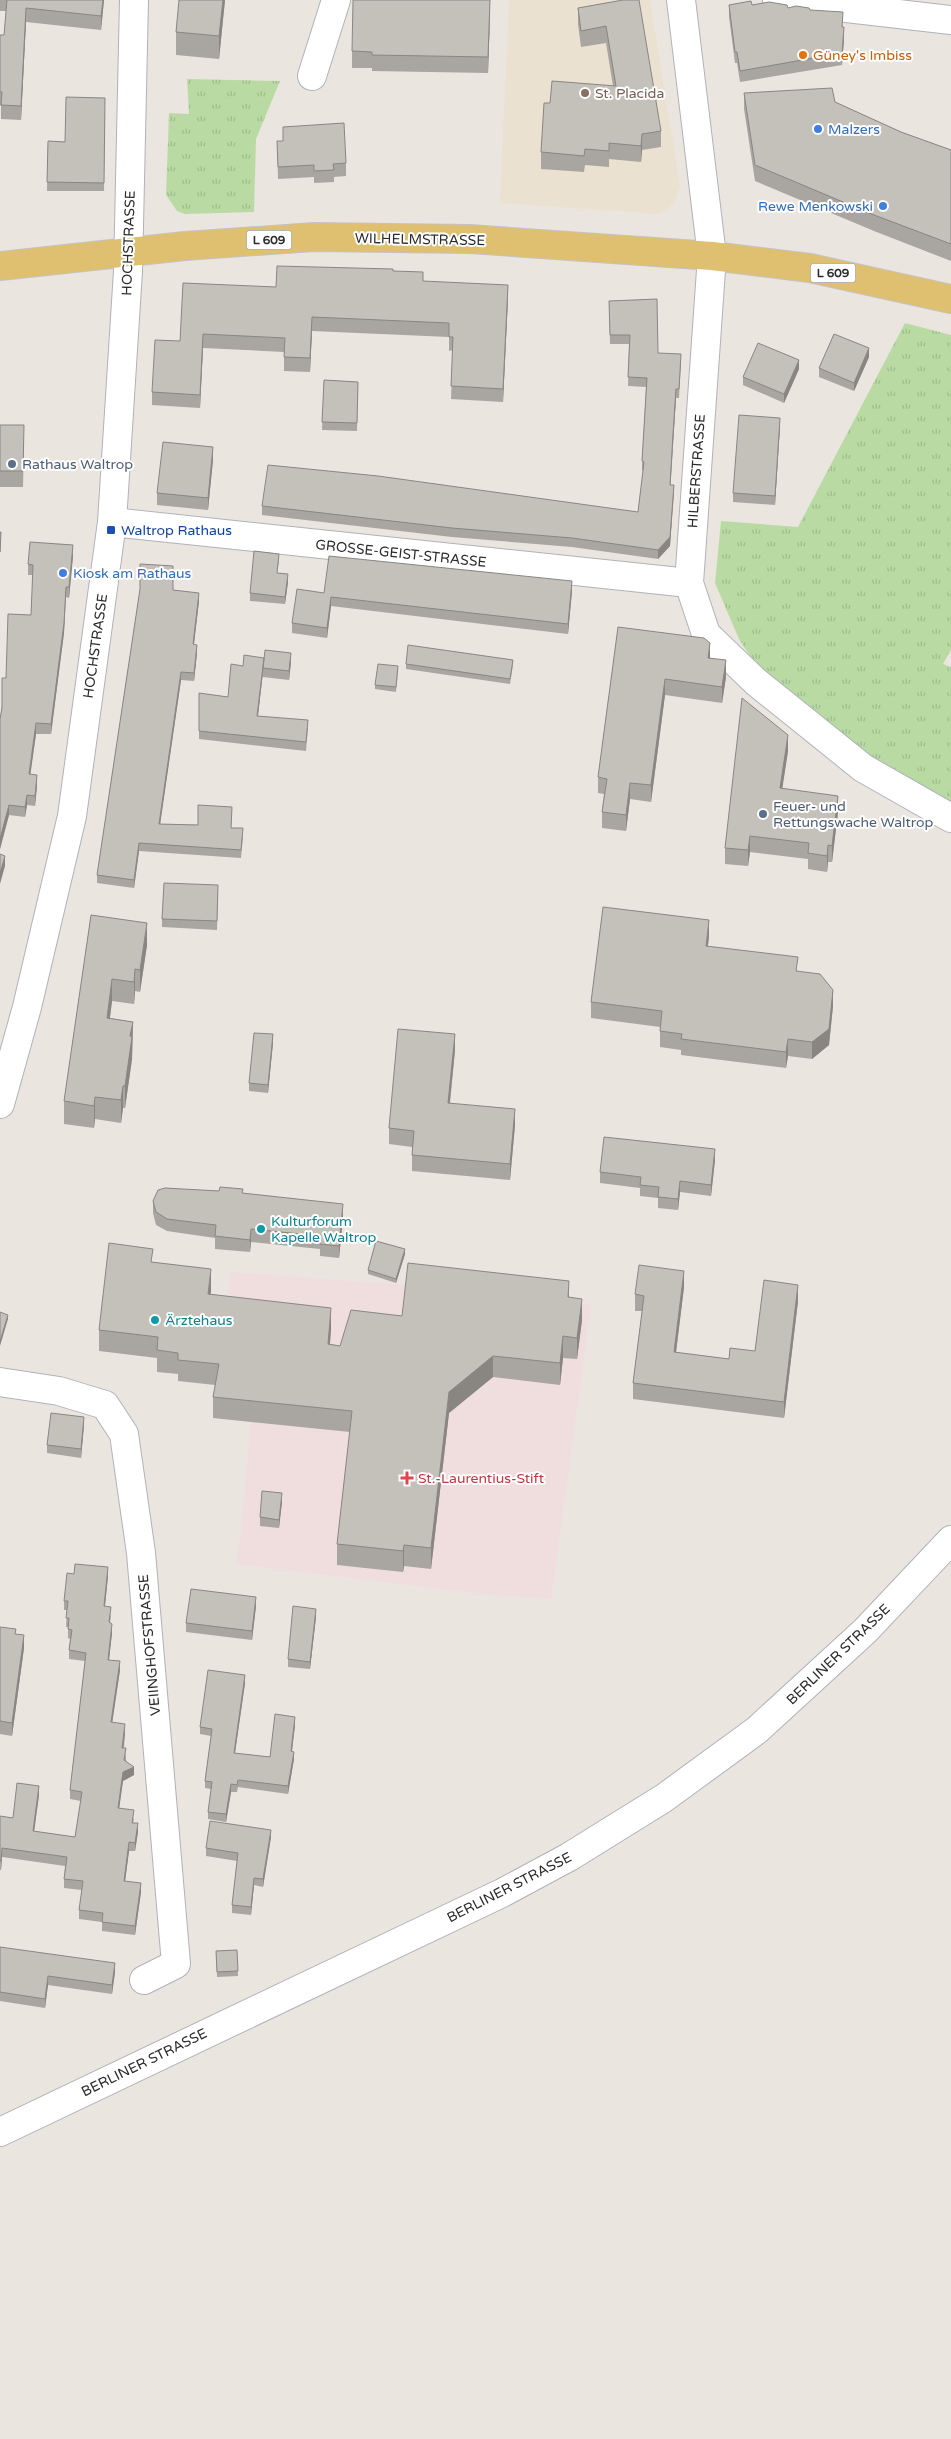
<svg xmlns="http://www.w3.org/2000/svg" width="951" height="2439" viewBox="0 0 951 2439" font-family="'Varela Round',sans-serif">
	<defs>
		<pattern id="park-tufts" width="24" height="20" patternUnits="userSpaceOnUse" patternTransform="scale(1.25)"><rect width="24" height="20" fill="#b9dba3"/><path d="M3 7l-1-3M5 7V3M7 7l1-3M15 17l-1-3M17 17v-4M19 17l1-3" fill="none" stroke="#9fbc8c"/></pattern>
	</defs>
	<rect width="100%" height="100%" fill="#ebe5df"/>
	<path fill="#eae1d1" d="M509 0H650L680 186 676 200 666 211 657 214 500 203Z"/>
	<path fill="#f0dedf" d="M231 1272 408 1285 591 1305 551 1599 483 1594 236 1564 241 1532 251 1422 213 1418Z"/>
	<path fill="url(#park-tufts)" d="M187 79 280 81 256 139 254 212 185 214 177 211 166 195 169 113 189 114Z
		M905 323 951 335V650L943 664 951 667V809L884 773 757 667 739 639 715 583 721 521 798 527Z"/>
	<g fill="none" stroke-linecap="round" stroke-linejoin="round">
		<g stroke="#afb2ba" stroke-width="30">
			<path id="street" d="M681 0 712 256 689 583 706 634 756 682 863 768 951 818
				M777 0 951 20
				M312 76 336 0
				M112 522 689 583
				M0 1104 27 1007 72 816 112 522 128 271 134 0
				M0 1382 59 1391 105 1405 124 1434 141 1553 176 1964 144 1980"/>
		</g>
		<g stroke="#afb2ba" stroke-width="30">
			<path id="secondary" d="M0 2132 502 1893 569 1857 664 1798 757 1730 865 1631 951 1540"/>
		</g>
		<g stroke="#c4c4c4" stroke-width="30">
			<path id="primary" d="M0 266 185 246 314 237 470 239 712 256 810 268 951 299"/>
		</g>
		<use href="#street" stroke="#fff" stroke-width="28"/>
		<use href="#secondary" stroke="#fff" stroke-width="28"/>
		<use href="#primary" stroke="#dfbf70" stroke-width="28"/>
	</g>
	<path fill="#a9a5a0" d="M0 0H104L101 30 26 22 21 120 1 119V106L0 105V35H4L6 11H0Z
		M179 0H225L219 59 176 55V32Z
		M623 0 661 131V147L642 150 641 162 609 159V167L585 165 584 172 541 169V152L613 86 606 43 581 47 578 24V8Z
		M729 5H752L810 10 843 27 844 38 842 65 740 82 737 63H735L729 17Z
		M490 14 488 73 372 71V68H352V51Z
		M744 93 835 102 901 132 951 150V261L874 231 755 181 744 109Z
		M105 98 104 191H47L48 141 65 142Z
		M283 127 346 163V176L334 177V182L314 183V177L278 179 277 141H283Z
		M393 271 423 281 508 298 503 402 451 399 453 350 449 351V337L312 331 310 372 284 371V352L203 348 200 408 152 405V392L180 341 276 287Z
		M609 301 658 353 681 363 679 398H676L670 485 674 494 670 546 658 559 572 547 452 537 262 515V506L638 512 643 471 642 470V461L646 387 628 386 629 344H610Z
		M869 357 854 391 819 377V368Z
		M799 369 784 403 743 385V377Z
		M324 380 358 382 357 431 322 430Z
		M0 425 24 441 23 487H0Z
		M780 426 775 505 733 502V493Z
		M213 460 208 510 157 505V493Z
		M73 556 69 598 66 597 64 633 51 734H36L30 774 37 786 35 806 27 805 25 817 9 815 0 849V719L6 678 31 615 33 575H28V564Z
		M279 561 277 573 288 582 285 604 250 601V593Z
		M140 589 173 590 199 601 194 644 197 653 194 681 181 680 160 824 198 825 232 815 231 828 243 837 241 858 139 851 134 888 97 883V875Z
		M572 591 568 634 331 606 327 638 292 633V623L324 593Z
		M618 627 710 658 726 677 722 703 665 695 651 802 630 799 626 831 602 828V812L604 794 598 793V777Z
		M291 662 289 680 263 677V672L258 716 308 728 306 751 199 739V693L228 697 243 666Z
		M406 664 513 665 510 684 406 669Z
		M398 670 396 692 375 689V685Z
		M788 751 782 788 838 812 832 862H828L827 872 808 869V859L750 852 748 866 725 864V848Z
		M218 894 217 930 162 927V919Z
		M91 915 147 945 140 992 135 991 134 1004 112 1001 110 1018 133 1022 132 1059 125 1108H123L121 1123 95 1119 94 1128 64 1124V1101Z
		M709 936 708 946 798 971 833 1006 829 1045 812 1059 788 1056 786 1068 681 1055V1050L660 1047V1027L591 1018V1002Z
		M273 1043 268 1093 249 1091V1083Z
		M455 1050 450 1103 515 1125 510 1180 412 1171V1147L389 1144V1128Z
		M715 1160 711 1196 680 1192 678 1210 658 1208V1198L640 1196V1188L600 1183V1172Z
		M243 1193 343 1217 339 1258 320 1256V1249L251 1242 250 1252 215 1249V1238L167 1231 156 1225 153 1213V1201Z
		M405 1254 396 1283 368 1274V1270Z
		M153 1262 211 1291 210 1294 331 1329 330 1344 340 1346 402 1316 569 1297 582 1320 577 1359 563 1358 560 1385 493 1377 449 1413 431 1569 404 1566 403 1572 337 1565V1544L350 1432 213 1418V1397L215 1385 178 1381V1374L157 1372V1358L99 1351V1330Z
		M684 1287 676 1353 729 1359 755 1351 798 1301 784 1418 633 1399V1383L642 1311H635V1294Z
		M84 1425 81 1458 47 1453V1445Z
		M282 1502 279 1528 260 1526V1517Z
		M108 1576 105 1606 111 1616 110 1623 112 1633 109 1660 120 1670 112 1723 125 1733 124 1748 126 1757V1760L134 1775 123 1781 119 1808 134 1819 133 1823 138 1832 135 1851H129L125 1881 141 1892 135 1935 102 1931V1922L79 1919V1910L82 1890 64 1888V1879L65 1866 2 1857 1 1870H0V1816L13 1818 39 1795 34 1831 75 1837 81 1801 70 1799V1790L85 1661 69 1659V1650L70 1639 68 1638V1627H66L67 1610H64V1601Z
		M256 1606 252 1640 186 1632V1623Z
		M316 1617 310 1669 288 1667V1659Z
		M0 1627 16 1634 24 1648 12 1736 0 1734Z
		M245 1683 235 1753 270 1757 295 1725 292 1751 294 1759 288 1794 238 1787 237 1792H231L226 1822 208 1819V1812L211 1789 205 1788V1781L211 1736 200 1734V1727Z
		M271 1837 263 1887 254 1885 251 1915 232 1913V1905L237 1861 206 1856V1848Z
		M0 1947 115 1972 112 1994 48 1985 45 2008 0 2001Z
		M237 1950 238 1976 217 1977 216 1951Z"/>
	<path fill="#898682" d="M103 0H104L101 30V16Z
		M223 0H225L219 59V36Z
		M490 0V14L488 73V57Z
		M26 8V22L21 120V106Z
		M844 27V38L842 65V53Z
		M642 134V150L641 162V146Z
		M508 285V298L503 402V389Z
		M312 317V331L310 372V358Z
		M203 334V348L200 408V395Z
		M869 348V357L854 391V383Z
		M799 360V369L784 403V394Z
		M676 389V398L670 494V485Z
		M780 418V426L775 505V496Z
		M213 447V460L208 510V498Z
		M674 485 670 546 658 559V550Z
		M73 545V556L69 598V587Z
		M288 574V582L285 604V597Z
		M572 581V591L568 634V624Z
		M66 587 64 633 51 734V724Z
		M199 593V601L193 652V644Z
		M331 597V606L327 638V628Z
		M710 643V659L708 658Z
		M197 645V653L194 681V673Z
		M291 653V662L289 680V671Z
		M264 658 263 672 257 724V716Z
		M726 660V677L722 703V687Z
		M181 672V680L159 832V824Z
		M665 679V695L651 802V785Z
		M36 723V734L29 785V774Z
		M788 735V751L780 804V788Z
		M37 775V786L35 806V796Z
		M630 783V799L626 831V815Z
		M27 795V805L25 817V807Z
		M838 796V812L832 862V846Z
		M9 805V815L0 849V839Z
		M750 836V852L748 866V850Z
		M139 843V851L134 888V880Z
		M828 845V862L827 872V856Z
		M5 856V866L0 884V873Z
		M709 920V936L706 962V946Z
		M147 923V945L140 992V970Z
		M135 969V991L134 1004V982Z
		M112 979V1001L107 1040V1018Z
		M833 990V1006L829 1045 812 1059V1042Z
		M133 1022 132 1059 125 1108V1086L130 1036Z
		M273 1034V1043L268 1093V1085Z
		M455 1034V1050L448 1119V1103Z
		M788 1039V1056L786 1068V1052Z
		M123 1086V1108L121 1123V1100Z
		M95 1097V1119L94 1128V1106Z
		M515 1109V1125L510 1180V1164Z
		M715 1149V1160L711 1196V1185Z
		M680 1181V1192L678 1210V1199Z
		M343 1204V1217L339 1258V1246Z
		M251 1229V1242L250 1252V1240Z
		M405 1249V1254L396 1283V1279Z
		M211 1269V1291L208 1315V1294Z
		M684 1271V1287L674 1368V1352Z
		M569 1281V1302L568 1297Z
		M798 1285V1301L784 1418V1402Z
		M582 1299V1320L577 1359V1338Z
		M331 1308V1329L328 1365V1344Z
		M8 1315V1319L0 1346V1341Z
		M563 1336V1358L560 1385V1363Z
		M493 1356V1377L449 1413 431 1569V1548L449 1392Z
		M84 1417V1425L81 1458V1449Z
		M282 1493V1502L279 1528V1520Z
		M404 1545V1566L403 1572V1551Z
		M108 1567V1576L104 1615V1606Z
		M256 1597V1606L252 1640V1631Z
		M316 1609V1617L310 1669V1662Z
		M112 1624V1633L108 1669V1660Z
		M24 1635V1648L12 1736V1723Z
		M120 1661V1670L111 1731V1722Z
		M245 1675V1683L234 1760V1753Z
		M295 1717V1725L291 1759V1751Z
		M125 1724V1733L122 1757V1748Z
		M294 1752V1759L288 1794V1786Z
		M134 1767V1775L123 1781 118 1817V1808L123 1772Z
		M231 1784V1792L226 1822V1814Z
		M39 1786V1795L33 1840V1831Z
		M138 1823V1832L135 1851V1843Z
		M271 1830V1837L263 1887V1879Z
		M129 1842V1851L124 1890V1881Z
		M2 1848V1857L1 1870V1861Z
		M254 1878V1885L251 1915V1907Z
		M141 1883V1892L135 1935V1926Z
		M115 1963V1972L112 1994V1985Z
		M48 1976V1985L45 2008V1999Z"/>
	<path fill="#c4c0ba" stroke="#898682" d="M7 0H103L101 16 26 8 21 106 1 105 2 92H0V35H4Z
		M179 0H223L219 36 176 32Z
		M353 0H490L488 57 372 55V52L352 51Z
		M623 0H639L661 131 642 134 641 146 609 143V151L585 149 584 156 541 152 544 103H550L552 81 616 86 606 26 581 31 578 8Z
		M751 1 752 5 769 2 787 5 788 8 796 6 809 8 810 10 843 12 842 27H844L842 53 740 71 737 52H735L729 5Z
		M832 88 835 102 901 132 951 150V244L874 215 755 165 744 93Z
		M66 97 105 98 104 183 47 182 48 141 65 142Z
		M344 123 346 163 333 164 334 170 314 171V165L278 167 277 141H283V127Z
		M277 266 393 269V271L423 272V281L508 285 503 389 451 386 453 337H449V323L312 317 310 358 284 357 285 338 203 334 200 395 152 392 155 340 180 341 183 283 276 287Z
		M657 299 658 353 681 354 679 389H676L673 434 670 485H674L670 537 658 550 572 538 452 528 262 506 268 465 378 476 638 512 644 462 642 461 647 378 628 377 630 335H610L609 301Z
		M834 334 869 348 854 383 819 368Z
		M758 343 799 360 784 394 743 377Z
		M324 380 358 382 357 423 322 422Z
		M739 415 780 418 775 496 733 493Z
		M0 425H24L23 471H0Z
		M163 442 213 447 208 498 157 493Z
		M0 532H1L0 552Z
		M30 542 73 545 69 587H66L64 623 51 724 36 723 29 774 37 775 35 796 27 795 25 807 9 805 0 839V719L2 708V678H6L8 614 31 615 33 565 28 564Z
		M254 551 279 554 277 573 288 574 285 597 250 593Z
		M329 556 572 581 568 624 331 597 327 628 292 623 297 589 324 593Z
		M140 564 173 566V590L199 593 193 644 197 645 194 673 181 672 159 824 198 825V805L232 807 231 828H243L241 850 139 843 134 880 97 875 140 589Z
		M618 627 704 638 710 643 708 658 726 660 722 687 665 679 651 785 630 783 626 815 602 812 607 779 598 777Z
		M408 645 513 660 510 679 406 664Z
		M265 650 291 653 289 671 263 668Z
		M244 655 264 658 257 716 308 720 306 742 199 731V693L228 697 231 664 243 666Z
		M378 664 398 666 396 687 375 685Z
		M742 698 788 735 780 788 838 796 832 846 828 845 827 856 808 853 809 843 750 836 748 850 725 848Z
		M0 854 5 856 0 873Z
		M164 883 218 885 217 921 162 919Z
		M603 907 709 920 706 946 798 957 796 971 820 974 833 990 829 1029 812 1042 788 1039 786 1052 681 1039 682 1034 660 1031 662 1011 591 1002Z
		M91 915 147 923 140 970 135 969 134 982 112 979 107 1018 133 1022 130 1036 132 1037 125 1086H123L121 1100 95 1097 94 1106 64 1101Z
		M398 1029 455 1034 448 1103 515 1109 510 1164 412 1155 414 1131 389 1128Z
		M254 1033 273 1034 268 1085 249 1083Z
		M604 1137 715 1149 711 1185 680 1181 678 1199 658 1197 659 1187 640 1185 641 1177 600 1172Z
		M220 1187 243 1189 242 1193 343 1204 339 1246 320 1244V1236L251 1229 250 1240 215 1236 216 1225 167 1219 156 1212 153 1201 158 1190 165 1188 219 1191Z
		M376 1241 405 1249 396 1279 368 1270Z
		M109 1243 153 1249 151 1262 211 1269 208 1294 331 1308 328 1344 340 1346 351 1310 402 1316 408 1263 569 1281 568 1297 582 1299 577 1338 563 1336 560 1363 493 1356 449 1392 431 1548 404 1545 403 1551 337 1544 352 1411 213 1397 219 1364 178 1360V1353L157 1350 158 1337 99 1330Z
		M639 1265 684 1271 674 1352 729 1359 730 1348 755 1351 764 1280 798 1285 784 1402 633 1383 644 1296 635 1294Z
		M0 1312 8 1315 0 1341Z
		M51 1413 84 1417 81 1449 47 1445Z
		M262 1491 282 1493 279 1520 260 1517Z
		M75 1564 108 1567 104 1606 111 1607 109 1622 112 1624 108 1660 120 1661 111 1722 125 1724 122 1748H126L124 1760 134 1767 123 1772 118 1808 134 1810 132 1823H138L135 1843 129 1842 124 1881 141 1883 135 1926 102 1922 103 1913 79 1910 83 1881 64 1879 67 1857 2 1848 1 1861H0V1816L13 1818 17 1783 39 1786 33 1831 75 1837 82 1792 70 1790 86 1653 69 1650 72 1630 68 1629 69 1618H66L68 1601H64L67 1573 74 1574Z
		M191 1589 256 1597 252 1631 186 1623Z
		M293 1606 316 1609 310 1662 288 1659Z
		M0 1627 16 1629 15 1634 24 1635 12 1723 0 1721Z
		M208 1670 245 1675 234 1753 270 1757 275 1714 295 1717 291 1751 294 1752 288 1786 238 1780 237 1785 231 1784 226 1814 208 1812 212 1782 205 1781 212 1729 200 1727Z
		M210 1821 271 1830 263 1879 254 1878 251 1907 232 1905 238 1853 206 1848Z
		M0 1947 115 1963 112 1985 48 1976 45 1999 0 1992Z
		M237 1950 238 1971 217 1972 216 1951Z"/>
	<circle fill="#e8710a" stroke="#fff" stroke-width="2" cx="803" cy="55" r="5"/>
	<circle fill="#8d6e63" stroke="#fff" stroke-width="2" cx="585" cy="93" r="5"/>
	<g fill="#3f7fe0" stroke="#fff" stroke-width="2">
		<circle cx="818" cy="129" r="5"/>
		<circle cx="883" cy="206" r="5"/>
		<circle cx="63" cy="573" r="5"/>
	</g>
	<g fill="#5c6f8a" stroke="#fff" stroke-width="2">
		<circle cx="12" cy="464" r="5"/>
		<circle cx="763" cy="814" r="5"/>
	</g>
	<rect fill="#1a4fb4" stroke="#fff" stroke-width="2" x="106" y="525" width="10" height="10" rx="2.5"/>
	<g fill="#0f9aa8" stroke="#fff" stroke-width="2">
		<circle cx="261" cy="1229" r="5"/>
		<circle cx="155" cy="1320" r="5"/>
	</g>
	<path fill="#e0444e" stroke="#fff" stroke-width="2" d="M404.5 1470.5h5v5h5v5h-5v5h-5v-5h-5v-5h5z"/>
	<g text-anchor="middle" stroke-width="4" stroke-linejoin="round" paint-order="stroke">
		<g fill="#fff" stroke="#6b6b6b" stroke-width="1">
			<rect x="246.5" y="230.5" width="45" height="19" rx="4"/>
			<rect x="810.5" y="263.5" width="45" height="19" rx="4"/>
		</g>
		<g font-size="12" font-weight="bold" fill="#2b2b2b">
			<text x="269" y="244">L 609</text>
			<text x="833" y="277">L 609</text>
		</g>
		<g font-size="14" fill="#c56008" stroke="#fff" text-anchor="start">
			<text x="813" y="60">Güney's Imbiss</text>
		</g>
		<g font-size="14" fill="#785e54" stroke="#fff" text-anchor="start">
			<text x="595" y="98">St. Placida</text>
		</g>
		<g font-size="14" fill="#366cbe" stroke="#fff" text-anchor="start">
			<text x="828" y="134">Malzers</text>
			<text x="873" y="211" text-anchor="end">Rewe Menkowski</text>
			<text x="73" y="578">Kiosk am Rathaus</text>
		</g>
		<g font-size="14" fill="#2b2b2b" stroke="#fff">
			<text transform="translate(420 239) rotate(1)" y="5">WILHELMSTRASSE</text>
			<text transform="translate(128 243) rotate(-88)" y="5">HOCHSTRASSE</text>
			<text transform="translate(696 471) rotate(-86)" y="5">HILBERSTRASSE</text>
			<text transform="translate(401 553) rotate(6)" y="5">GROSSE-GEIST-STRASSE</text>
			<text transform="translate(95 646) rotate(-82)" y="5">HOCHSTRASSE</text>
			<text transform="translate(149 1645) rotate(-95)" y="5">VEIINGHOFSTRASSE</text>
			<text transform="translate(838 1654) rotate(-44)" y="5">BERLINER STRASSE</text>
			<text transform="translate(509 1887) rotate(-27)" y="5">BERLINER STRASSE</text>
			<text transform="translate(144 2062) rotate(-26)" y="5">BERLINER STRASSE</text>
		</g>
		<g font-size="14" fill="#4e5e75" stroke="#fff" text-anchor="start">
			<text x="22" y="469">Rathaus Waltrop</text>
			<text x="773" y="811">Feuer- und<tspan x="773" dy="16">Rettungswache Waltrop</tspan></text>
		</g>
		<g font-size="14" fill="#164399" stroke="#fff" text-anchor="start">
			<text x="121" y="535">Waltrop Rathaus</text>
		</g>
		<g font-size="14" fill="#0d838f" stroke="#fff" text-anchor="start">
			<text x="271" y="1226">Kulturforum<tspan x="271" dy="16">Kapelle Waltrop</tspan></text>
			<text x="165" y="1325">Ärztehaus</text>
		</g>
		<g font-size="14" fill="#be3a42" stroke="#fff" text-anchor="start">
			<text x="418" y="1483">St.-Laurentius-Stift</text>
		</g>
	</g>
</svg>
